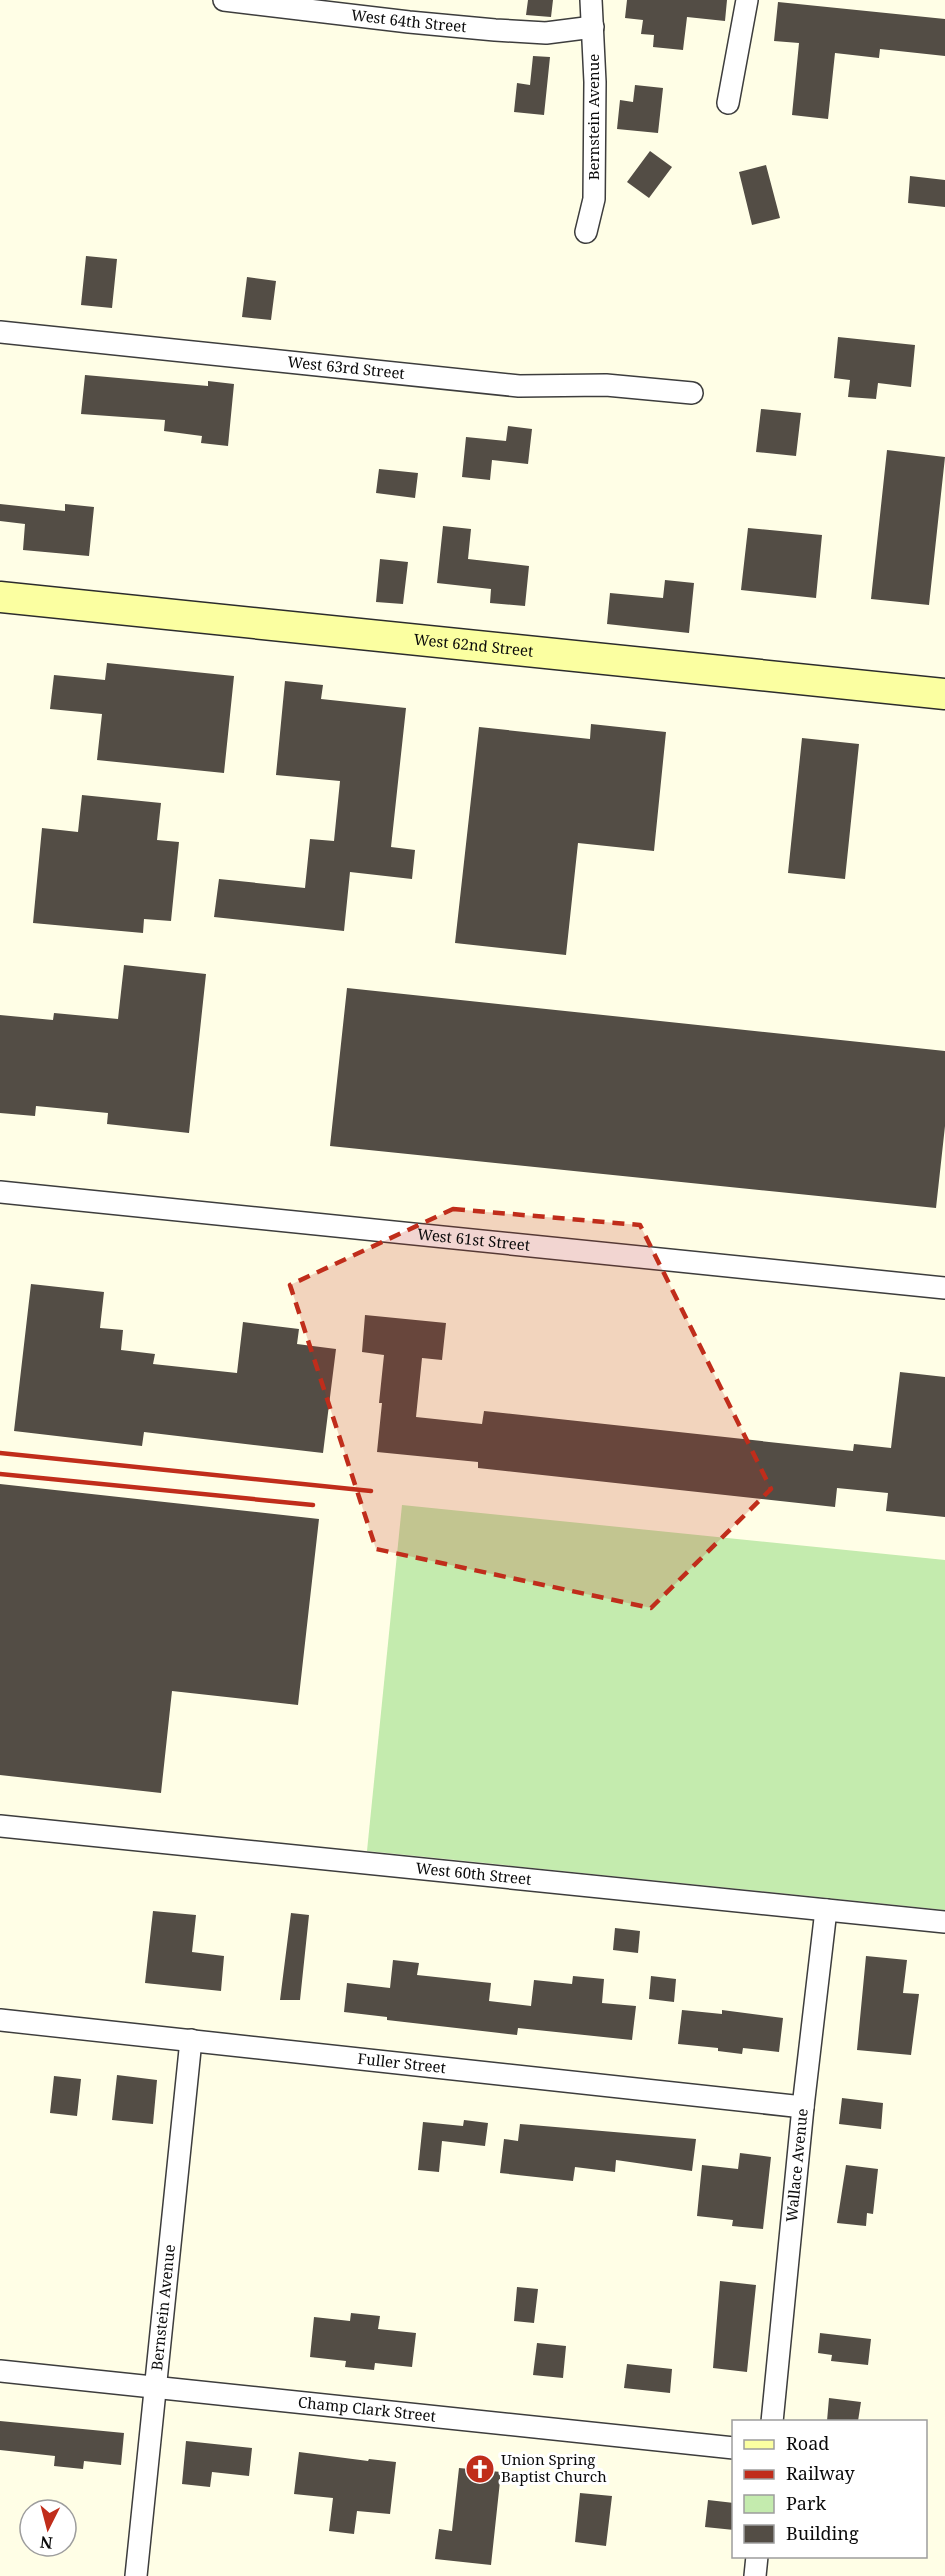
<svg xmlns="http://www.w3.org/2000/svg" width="945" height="2576" viewBox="0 0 945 2576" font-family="'Noto Serif',serif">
	<rect width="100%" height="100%" fill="#fffee6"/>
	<path fill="#c4ebae" d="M402 1505 945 1560V1910L367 1851Z"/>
	<path fill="#534d45" d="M528 0H553L551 17 526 15Z
		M627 0H727L725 21 687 17 683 50 653 47 654 35 641 34 643 20 625 18Z
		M778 2 945 19V56L880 49 879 58 835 53 828 119 792 115 799 43 774 41Z
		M533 56 550 57 544 115 514 112 517 83 530 85Z
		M635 85 663 88 658 133 617 129 620 100 633 102Z
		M650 151 672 167 649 198 627 182Z
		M766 165 780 218 752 225 739 172Z
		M910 176 945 180V207L908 203Z
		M86 256 117 259 112 308 81 305Z
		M247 277 276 281 271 320 242 317Z
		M838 337 915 345 911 387 878 383 876 399 848 397 850 380 834 378Z
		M85 375 208 386V381L234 384 228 446 201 443 202 436 164 431 165 420 81 414Z
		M761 409 801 413 796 456 756 452Z
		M508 426 532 429 528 464 492 460 490 480 462 477 466 437 506 441Z
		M887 450 945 457 929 605 871 599Z
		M379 469 418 473 415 498 376 493Z
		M0 504 65 511V504L94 507 89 556 23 550 25 524 0 521Z
		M443 526 471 529 468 559 529 566 525 606 490 603 491 589 437 583Z
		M748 528 822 535 816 598 741 590Z
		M380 559 408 562 403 604 376 602Z
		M665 580 694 583 689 633 607 624 610 593 663 598Z
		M107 663 234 676 224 773 97 760 102 714 50 709 54 675 105 680Z
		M285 681 323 685 321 699 406 708 391 847 415 850 412 879 350 872 344 931 214 917 219 879 305 888 310 839 334 841 340 781 276 775Z
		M591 724 666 732 654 851 578 843 566 955 455 943 479 727 590 739Z
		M802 738 859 744 845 879 788 873Z
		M82 795 161 803 157 840 179 842 171 921 144 919 143 933 33 923 42 828 78 832Z
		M124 965 206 974 189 1133 107 1124 108 1113 36 1106 35 1116 0 1113V1015L53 1020 54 1013 118 1019Z
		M347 988 945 1051V1126L936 1208 330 1146Z
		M31 1284 104 1292 100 1328 123 1330 121 1350 155 1354 153 1364 237 1373 243 1322 299 1329 297 1344 336 1349 323 1453 144 1432 142 1446 14 1431Z
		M365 1315 446 1323 442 1360 422 1358 416 1417 482 1424 484 1411 853 1451 854 1444 891 1448 900 1372 945 1377V1517L886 1511 888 1493 837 1488 835 1507 478 1468V1462L377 1452 382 1403H379L384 1355 362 1352Z
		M0 1484 319 1519 298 1705 172 1691 161 1793 0 1775Z
		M153 1911 196 1915 192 1952 224 1956 221 1991 145 1983Z
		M291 1913 309 1915 300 2000H280Z
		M615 1928 640 1931 638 1953 613 1950Z
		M866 1956 907 1960 903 1993 919 1994 911 2055 857 2050Z
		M393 1960 419 1963 417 1975 491 1983 489 2001 531 2006 534 1980 572 1984 573 1976 604 1979 602 2003 636 2006 632 2040 518 2028 517 2035 387 2020V2017L344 2012 347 1983 390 1988Z
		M651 1976 676 1979 674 2002 649 1999Z
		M682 2010 722 2014V2010L783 2018 779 2052 743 2048 742 2054 718 2051V2048L678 2044Z
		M117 2075 157 2080 153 2124 112 2120Z
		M54 2076 81 2079 77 2116 50 2113Z
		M842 2098 883 2103 881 2129 839 2124Z
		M464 2120 488 2123 485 2146 442 2141 439 2172 418 2170 423 2122 463 2126Z
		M520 2124 696 2139 692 2171 616 2160 615 2172 575 2167 573 2181 500 2173 504 2139 518 2141Z
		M740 2153 771 2157 763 2229 732 2226 733 2220 697 2216 702 2165 738 2169Z
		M846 2165 878 2169 873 2214 867 2213 866 2226 837 2223Z
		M720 2281 756 2285 747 2372 713 2368Z
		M517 2287 538 2289 534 2323 514 2321Z
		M351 2313 380 2316 378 2329 416 2333 412 2367 375 2363 374 2370 345 2367 346 2361 310 2357 314 2317 350 2321Z
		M820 2333 871 2339 868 2365 831 2361 832 2355 818 2353Z
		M537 2343 566 2346 563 2378 533 2375Z
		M627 2364 672 2369 670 2393 624 2388Z
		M829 2398 861 2402 858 2421H827Z
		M0 2421 124 2433 121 2465 84 2461 83 2469 54 2466 55 2456 0 2450Z
		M186 2441 252 2448 249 2476 212 2472 210 2487 182 2484Z
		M299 2452 368 2461 369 2459 396 2462 390 2514 357 2511 354 2534 329 2531 333 2498 294 2494Z
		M459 2468 501 2472 491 2565 435 2559 439 2529 452 2531Z
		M580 2493 612 2496 606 2546 575 2542Z
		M708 2500 734 2503V2530L705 2527Z"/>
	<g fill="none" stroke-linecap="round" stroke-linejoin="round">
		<g stroke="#3d3d3d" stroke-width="24">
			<g id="street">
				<path id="s1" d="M224 0 409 22 495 30 546 33 593 27"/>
				<path d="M728 103 747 0"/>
				<path d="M586 232 594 199 595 82 591 0"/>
				<path id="s2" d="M0 332 519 386 606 385 692 393"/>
				<path id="s3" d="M0 1192 945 1288"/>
				<path id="s4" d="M0 1826 945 1922"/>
				<path id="s5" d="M0 2020 803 2107"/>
				<path id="s6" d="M0 2371 734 2448"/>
				<path id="s7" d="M772 2422 803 2107 826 1910"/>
				<path id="s8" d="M136 2576 191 2040"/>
				<path d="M755 2576 757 2556"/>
			</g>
		</g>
		<g stroke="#2c2c2c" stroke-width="33">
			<g id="secondary">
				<path id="s9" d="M0 597 945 694"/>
			</g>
		</g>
		<use href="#street" stroke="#fff" stroke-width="21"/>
		<use href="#secondary" stroke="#fbffa1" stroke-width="30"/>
		<path stroke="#c02d1b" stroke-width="4.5" d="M0 1453 371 1491
			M0 1474 313 1505"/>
	</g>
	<path fill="#c02d1b" fill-opacity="0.2" stroke="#c02d1b" stroke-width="4.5" stroke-dasharray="12 8" stroke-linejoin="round" d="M453 1209 640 1225 771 1489 651 1608 376 1549 290 1285Z"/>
	<defs>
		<g id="church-disc" transform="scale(1.5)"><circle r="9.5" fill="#c02d1b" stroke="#fff"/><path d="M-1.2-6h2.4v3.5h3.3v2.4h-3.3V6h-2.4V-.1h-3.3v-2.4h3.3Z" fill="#fff"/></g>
	</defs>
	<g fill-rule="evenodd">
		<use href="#church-disc" x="480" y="2469"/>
	</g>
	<g text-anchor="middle" stroke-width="6" stroke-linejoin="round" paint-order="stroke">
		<g font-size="15" fill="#0a0a0a" stroke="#fff">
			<text dy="5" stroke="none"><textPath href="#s1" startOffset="186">West 64th Street</textPath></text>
			<text transform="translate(594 117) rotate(-90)" y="5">Bernstein Avenue</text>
			<text dy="5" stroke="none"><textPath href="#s2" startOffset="348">West 63rd Street</textPath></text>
			<text dy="5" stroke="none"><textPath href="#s9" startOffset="476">West 62nd Street</textPath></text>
			<text dy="5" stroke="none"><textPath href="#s3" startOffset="476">West 61st Street</textPath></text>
			<text dy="5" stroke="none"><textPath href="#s4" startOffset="476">West 60th Street</textPath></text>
			<text dy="5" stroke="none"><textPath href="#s5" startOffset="404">Fuller Street</textPath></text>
			<text dy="5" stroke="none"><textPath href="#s7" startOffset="258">Wallace Avenue</textPath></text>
			<text dy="5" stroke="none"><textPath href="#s8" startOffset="270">Bernstein Avenue</textPath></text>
			<text dy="5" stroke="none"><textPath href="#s6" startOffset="369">Champ Clark Street</textPath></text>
		</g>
		<g font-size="15" fill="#0a0a0a" stroke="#fff" text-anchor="start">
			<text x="501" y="2465">Union Spring<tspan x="501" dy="17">Baptist Church</tspan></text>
		</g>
	</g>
	<rect x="732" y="2420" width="195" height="138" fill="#ffffff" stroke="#9d9d9d" stroke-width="1.5"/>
	<rect x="744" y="2440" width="30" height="9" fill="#fbffa1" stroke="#9d9d9d" stroke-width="1.5"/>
	<text x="786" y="2450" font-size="18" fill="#0a0a0a">Road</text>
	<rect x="744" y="2470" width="30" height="9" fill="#c02d1b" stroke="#9d9d9d" stroke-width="1.5"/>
	<text x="786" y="2480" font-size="18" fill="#0a0a0a">Railway</text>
	<rect x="744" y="2495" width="30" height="18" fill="#c4ebae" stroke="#9d9d9d" stroke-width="1.5"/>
	<text x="786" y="2510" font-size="18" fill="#0a0a0a">Park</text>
	<rect x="744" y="2525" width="30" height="18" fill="#534d45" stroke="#9d9d9d" stroke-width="1.5"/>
	<text x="786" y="2540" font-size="18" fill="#0a0a0a">Building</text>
	<g transform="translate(48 2528) rotate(186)"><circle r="28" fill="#ffffff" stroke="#9d9d9d" stroke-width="1.5"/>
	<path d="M0-4.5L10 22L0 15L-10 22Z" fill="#c02d1b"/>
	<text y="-9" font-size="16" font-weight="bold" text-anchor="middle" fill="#0a0a0a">N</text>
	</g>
</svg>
